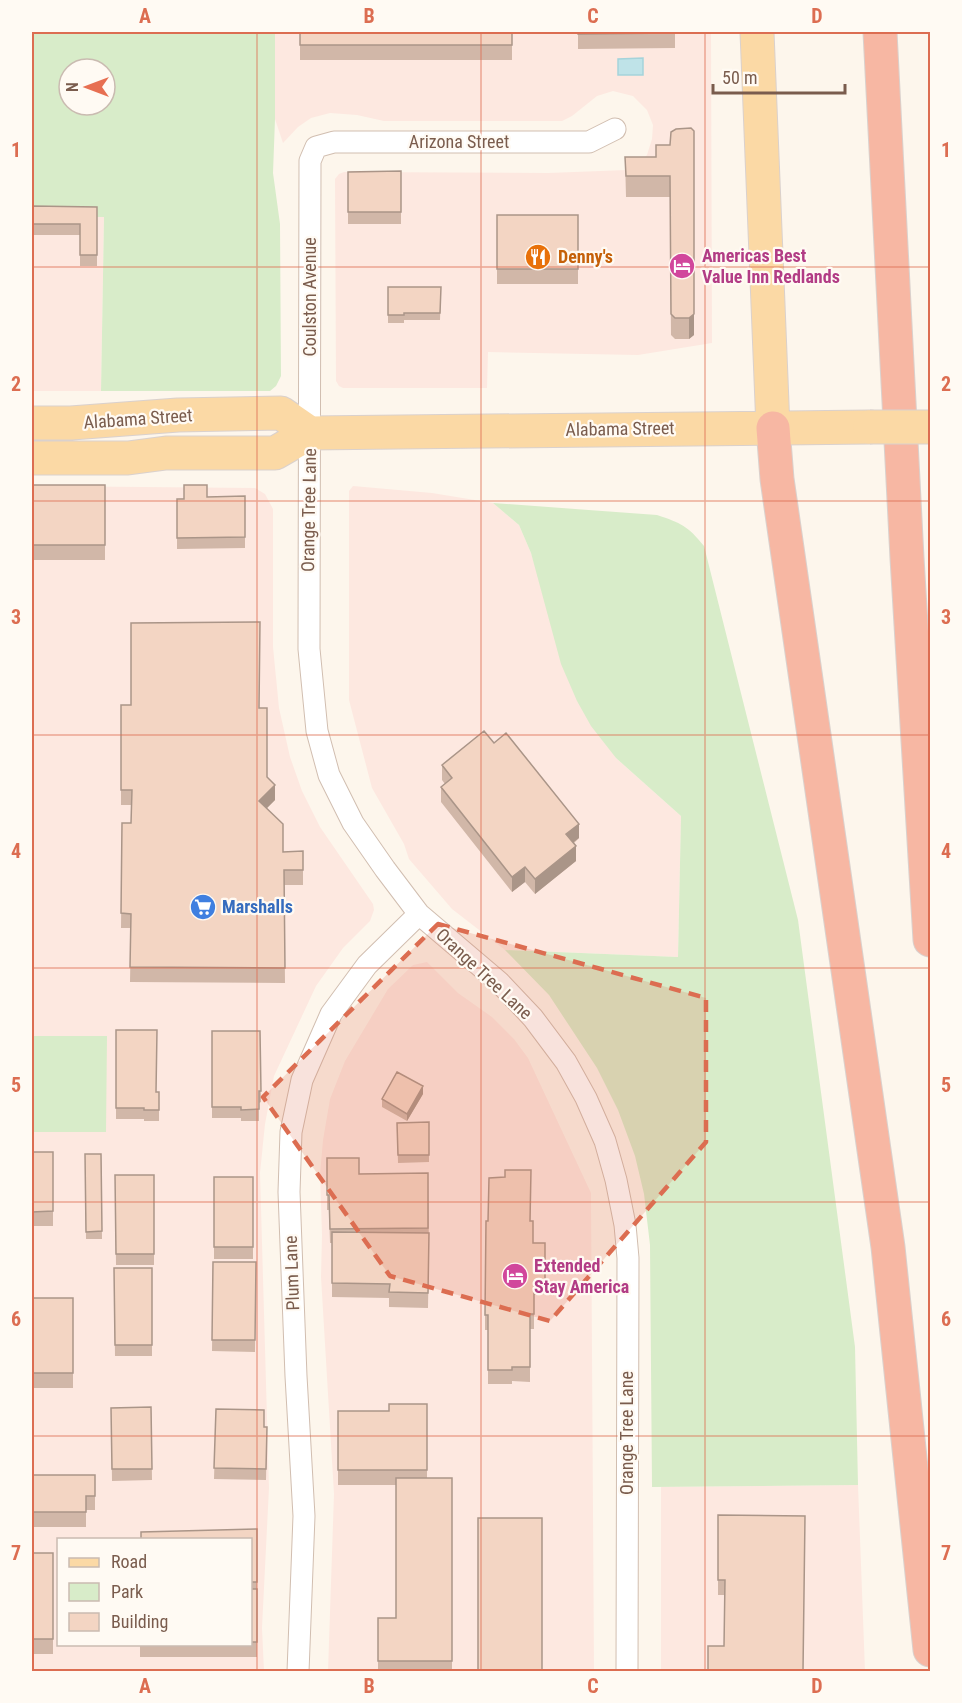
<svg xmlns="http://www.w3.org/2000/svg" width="962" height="1703" viewBox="0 0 962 1703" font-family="'Roboto Condensed',sans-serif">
	<rect width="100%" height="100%" fill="#fdf6ec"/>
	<path fill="#fde8e0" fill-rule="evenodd" d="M275 32H711L712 343 638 355 488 352 487 388H343L339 386 336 381 335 179 339 174 344 172 548 173 627 170 638 164 647 155 652 139 653 125 647 110 633 96 613 91 597 96 572 116 562 121H384L357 115 330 113 311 118 298 127 283 143 275 119Z
		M32 216H104L101 391H32Z
		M32 486 255 488 265 494 273 509V647L279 708 290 757 302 791 320 827 373 904 374 910 370 921 343 948 316 986 274 1076 265 1124 260 1173 269 1488 262 1628 264 1671H32V1132H106V1036H32ZM58 1540H250V1644H58Z
		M353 486 432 493 493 503 519 525 531 553 539 579 616 758 681 816 678 957 505 950 452 909 409 859 404 844 372 788 349 700V491Z
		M427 962 458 993 492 1017 514 1039 528 1058 591 1193 594 1671 328 1672 334 1494 321 1277 322 1235 320 1174 323 1140 330 1099 345 1061 388 989 413 965Z
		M858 1485 865 1671H661V1487Z"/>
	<path fill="#d8ecc9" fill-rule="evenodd" d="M32 32H275V119L273 173 280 224 281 376 276 386 270 391H101L104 217 32 216ZM69 69H105V105H69Z
		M493 503 657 515C681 523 688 526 704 546L798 920 855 1347 858 1485 652 1487 650 1245 644 1194 635 1156 618 1110 597 1068 549 995 505 950 678 957 681 816 616 758 591 726 577 701 561 664 531 553 519 525Z
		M32 1036H107L106 1132H32Z"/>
	<path fill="#bfe3e8" stroke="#a5d3da" stroke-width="1.5" d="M643 58V75H618V59Z"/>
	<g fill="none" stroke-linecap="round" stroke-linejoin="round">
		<g stroke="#d1beb0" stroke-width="23">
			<path id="minor" d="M615 129 589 142H334L316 147 310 161 309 649 317 731 329 775 353 823 385 869 419 914 499 982 533 1018 566 1062 586 1098 605 1141 616 1180 625 1225 628 1258 627 1672
				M298 1672 304 1516 296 1376 289 1192 291 1132 302 1080 331 1014 367 965 419 914"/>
		</g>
		<g stroke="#dad1cd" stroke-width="35">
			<path id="primary" d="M757 32 773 428
				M32 423H71L178 415 281 413 310 433
				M32 458H128L166 453H275L310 433 870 427"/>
		</g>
		<g stroke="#dad1cd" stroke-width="35">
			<path id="motorway" d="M880 32 907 558 930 940
				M773 428 777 479 888 1247 930 1650"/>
		</g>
		<use href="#minor" stroke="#fff" stroke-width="21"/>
		<use href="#primary" stroke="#fbd9a5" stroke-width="33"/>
		<use href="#motorway" stroke="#f7b7a3" stroke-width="33"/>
		<g stroke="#dad1cd" stroke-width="35" stroke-linecap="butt">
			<path id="primary-bridge" d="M870 427H930"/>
		</g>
		<use href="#primary-bridge" stroke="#fbd9a5" stroke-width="33"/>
	</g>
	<path fill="#d1b7a8" d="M300 32H512V60H300Z
		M578 32H675V48L578 49Z
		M670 145 694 335 689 339H675L671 335 670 197H626L625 157H656Z
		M401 171V224H348V172Z
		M32 206 97 207V266H80V235H32Z
		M497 215H578V284H497Z
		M388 287H441L440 320H404V323H388Z
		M32 485H105V560H32Z
		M245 496V548L177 549V499L207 497Z
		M121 705 259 708 267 777 275 800 267 808 283 852 303 851V885H284L285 983 130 982 131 928H121L122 823H131L132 805H121Z
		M494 743 579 838 574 843 576 861 535 894 525 882 512 892 441 802V787L445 784 442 780V765Z
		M116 1030 156 1092H159V1121H144V1119H116Z
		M212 1031H260L261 1102 259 1103V1121H241V1118H212Z
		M423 1094 407 1121 382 1107V1099Z
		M429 1122V1162L398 1163 397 1123Z
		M32 1152H53V1226H32Z
		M85 1154H101L102 1239H86Z
		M327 1158 359 1174 428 1173 429 1248 428 1308 389 1307V1298L332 1297V1243H330L329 1210H327Z
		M115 1175H154V1265H116Z
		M214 1177H253V1259H214Z
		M505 1177 530 1221 533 1243H545V1294L534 1295V1329H530V1382L512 1381V1384H488V1330H485V1315L488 1221Z
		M213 1262H256L255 1352 212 1351Z
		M114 1268H152V1356H115Z
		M32 1298H73V1388H32Z
		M427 1404V1478H452V1671H378V1618H396V1485H338V1411H389Z
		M151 1407 152 1480 112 1481 111 1408Z
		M216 1409 264 1427H267L266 1480 214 1479Z
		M32 1475H95V1510H86V1527H32Z
		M718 1515 805 1516 724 1646V1595H718Z
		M257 1529V1657H140V1644H250V1539Z
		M32 1553H53V1654H32Z"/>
	<path fill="#aa9588" d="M694 131V335L689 339V318Z
		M275 785V800L259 816V801Z
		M579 824V838L566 848V834Z
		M576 846V861L535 894V879Z
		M525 867V882L512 892V877Z
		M423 1086V1094L407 1121V1114Z"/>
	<path fill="#f3d5c3" stroke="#aa9588" stroke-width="1.5" d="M300 32H512V45H300Z
		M578 32H675V33L578 34Z
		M691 128 694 131V314L689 318H675L671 314 670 176H626L625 157H656V145H670L671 132 676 129Z
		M401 171V212H348V172Z
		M32 206 97 207V255H80V224H32Z
		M497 215H578V269H497Z
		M388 287H441L440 313H404V315H388Z
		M32 485H105V545H32Z
		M184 485H207V497L245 496V537L177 538V499H184Z
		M260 622 259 708H267V777L275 785 259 801 283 824V852L303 851V870H284L285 968 130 967 131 914 121 913 122 823H131L132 790H121V705H131V623Z
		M484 731 494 743 506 733 579 824 566 834 576 846 535 879 525 867 512 877 441 787 452 778 442 765Z
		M116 1030H157L156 1092H159V1110H144V1108H116Z
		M212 1031H260L261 1091H259V1109L241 1110V1107H212Z
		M397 1072 423 1086 407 1114 382 1099Z
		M429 1122V1155H398L397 1123Z
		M32 1152H53V1211L32 1212Z
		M85 1154H101L102 1231 86 1232Z
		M327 1158H359V1174L428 1173V1228L330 1229 329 1195H327Z
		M505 1170H531L530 1221H533V1243H545V1280L534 1281V1314H530V1367H512V1370H488V1315H485L486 1221H488L489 1178 505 1177Z
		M115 1175H154V1254H116Z
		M214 1177H253V1247H214Z
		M332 1232 429 1233 428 1293 389 1292 390 1284 332 1283Z
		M213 1262H256L255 1340H212Z
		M114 1268H152V1345H115Z
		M32 1298H73V1373H32Z
		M389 1404H427V1470H338V1411H389Z
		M151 1407 152 1469H112L111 1408Z
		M216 1409 264 1410V1427H267L266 1469 214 1468Z
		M32 1475H95V1496H86V1512H32Z
		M396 1478H452V1661H378V1618H396Z
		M718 1515 805 1516 803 1671H708V1646H724L725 1580H718Z
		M478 1518H542V1671H478Z
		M257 1529V1582H250V1539H141V1532Z
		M32 1553H53V1639H32Z
		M250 1589H257V1642H250Z"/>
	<path fill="#dc6d51" fill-opacity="0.2" stroke="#dc6d51" stroke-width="4.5" stroke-dasharray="12 8" stroke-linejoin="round" d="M438 924 706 998V1142L550 1321 390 1276 263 1097Z"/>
	<path fill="none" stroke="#dc6d51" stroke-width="1.5" stroke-opacity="0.55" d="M257 32V1672M481 32V1672M705 32V1672M32 267H930M32 501H930M32 735H930M32 968H930M32 1202H930M32 1436H930"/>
	<defs>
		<g id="restaurant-disc" transform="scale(1.35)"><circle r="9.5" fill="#e8710a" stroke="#fffaf3"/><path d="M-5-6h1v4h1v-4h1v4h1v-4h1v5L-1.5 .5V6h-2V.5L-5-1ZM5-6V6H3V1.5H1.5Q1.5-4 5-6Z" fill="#fff"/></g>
		<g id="hotel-disc" transform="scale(1.35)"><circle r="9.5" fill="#d1479c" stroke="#fffaf3"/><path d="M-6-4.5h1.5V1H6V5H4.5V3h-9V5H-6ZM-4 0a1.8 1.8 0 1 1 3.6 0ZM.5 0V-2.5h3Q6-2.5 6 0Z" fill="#fff"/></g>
		<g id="supermarket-disc" transform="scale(1.35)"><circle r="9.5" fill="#3f7fe0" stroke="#fffaf3"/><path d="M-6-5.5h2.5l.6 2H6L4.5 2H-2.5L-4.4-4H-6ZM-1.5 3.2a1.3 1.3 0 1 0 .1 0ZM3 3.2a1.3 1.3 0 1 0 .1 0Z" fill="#fff"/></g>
	</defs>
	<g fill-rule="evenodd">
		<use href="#restaurant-disc" x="538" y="257"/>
		<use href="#hotel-disc" x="682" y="266"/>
		<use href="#supermarket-disc" x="203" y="907"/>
		<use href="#hotel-disc" x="515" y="1276"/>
	</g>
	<g text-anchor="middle" stroke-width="4.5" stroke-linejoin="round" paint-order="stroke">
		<g font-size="18" fill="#7a5c4d" stroke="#fffaf3">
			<text x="459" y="148">Arizona Street</text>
			<text transform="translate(310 297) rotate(-90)" y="6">Coulston Avenue</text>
			<text transform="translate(138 419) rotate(-4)" y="6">Alabama Street</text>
			<text transform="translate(620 429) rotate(-1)" y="6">Alabama Street</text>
			<text transform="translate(309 510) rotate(-89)" y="6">Orange Tree Lane</text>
			<text transform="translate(484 974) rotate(43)" y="6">Orange Tree Lane</text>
			<text transform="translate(292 1273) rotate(-92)" y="6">Plum Lane</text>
			<text transform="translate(627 1433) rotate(-90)" y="6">Orange Tree Lane</text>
		</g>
		<g font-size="18" font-weight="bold" fill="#b23c85" stroke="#fffaf3" text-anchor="start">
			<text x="702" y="262">Americas Best<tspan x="702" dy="21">Value Inn Redlands</tspan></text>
			<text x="534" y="1272">Extended<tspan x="534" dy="21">Stay America</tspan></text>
		</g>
		<g font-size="18" font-weight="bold" fill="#c56008" stroke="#fffaf3" text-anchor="start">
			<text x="558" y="263">Denny's</text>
		</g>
		<g font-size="18" font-weight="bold" fill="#366cbe" stroke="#fffaf3" text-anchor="start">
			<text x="222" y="913">Marshalls</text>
		</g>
	</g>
	<rect width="962" height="1703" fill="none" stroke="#fffaf3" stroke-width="66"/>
	<rect x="57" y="1538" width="195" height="108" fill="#fffaf3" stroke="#cabbb1" stroke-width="1.5"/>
	<rect x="69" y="1558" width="30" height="9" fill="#fbd9a5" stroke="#cabbb1" stroke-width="1.5"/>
	<text x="111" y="1568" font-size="18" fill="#7a5c4d">Road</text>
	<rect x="69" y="1583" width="30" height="18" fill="#d8ecc9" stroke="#cabbb1" stroke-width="1.5"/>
	<text x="111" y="1598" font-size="18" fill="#7a5c4d">Park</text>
	<rect x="69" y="1613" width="30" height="18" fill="#f3d5c3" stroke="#cabbb1" stroke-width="1.5"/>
	<text x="111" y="1628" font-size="18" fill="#7a5c4d">Building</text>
	<g transform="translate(87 87) rotate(270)"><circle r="28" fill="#fffaf3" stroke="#cabbb1" stroke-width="1.5"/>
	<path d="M0-4.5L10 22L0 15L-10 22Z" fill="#e76f51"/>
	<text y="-9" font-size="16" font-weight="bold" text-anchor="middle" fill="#7a5c4d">N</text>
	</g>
	<path d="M713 84v9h132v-9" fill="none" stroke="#7a5c4d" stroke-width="3"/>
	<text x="722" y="84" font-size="18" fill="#7a5c4d" stroke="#fffaf3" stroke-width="4.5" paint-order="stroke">50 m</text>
	<rect x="33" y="33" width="896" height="1637" fill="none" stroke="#dc6d51" stroke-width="2"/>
	<g font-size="20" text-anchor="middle" font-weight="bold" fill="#dc6d51">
		<text x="145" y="23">A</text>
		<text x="369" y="23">B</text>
		<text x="593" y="23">C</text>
		<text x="817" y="23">D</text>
		<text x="16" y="157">1</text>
		<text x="946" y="157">1</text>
		<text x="16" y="391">2</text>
		<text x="946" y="391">2</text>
		<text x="16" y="624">3</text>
		<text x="946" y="624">3</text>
		<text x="16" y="858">4</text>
		<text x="946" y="858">4</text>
		<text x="16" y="1092">5</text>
		<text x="946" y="1092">5</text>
		<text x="16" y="1326">6</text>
		<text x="946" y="1326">6</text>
		<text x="16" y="1560">7</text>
		<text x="946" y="1560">7</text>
		<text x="145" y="1693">A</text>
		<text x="369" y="1693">B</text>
		<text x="593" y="1693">C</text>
		<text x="817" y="1693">D</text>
	</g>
</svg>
